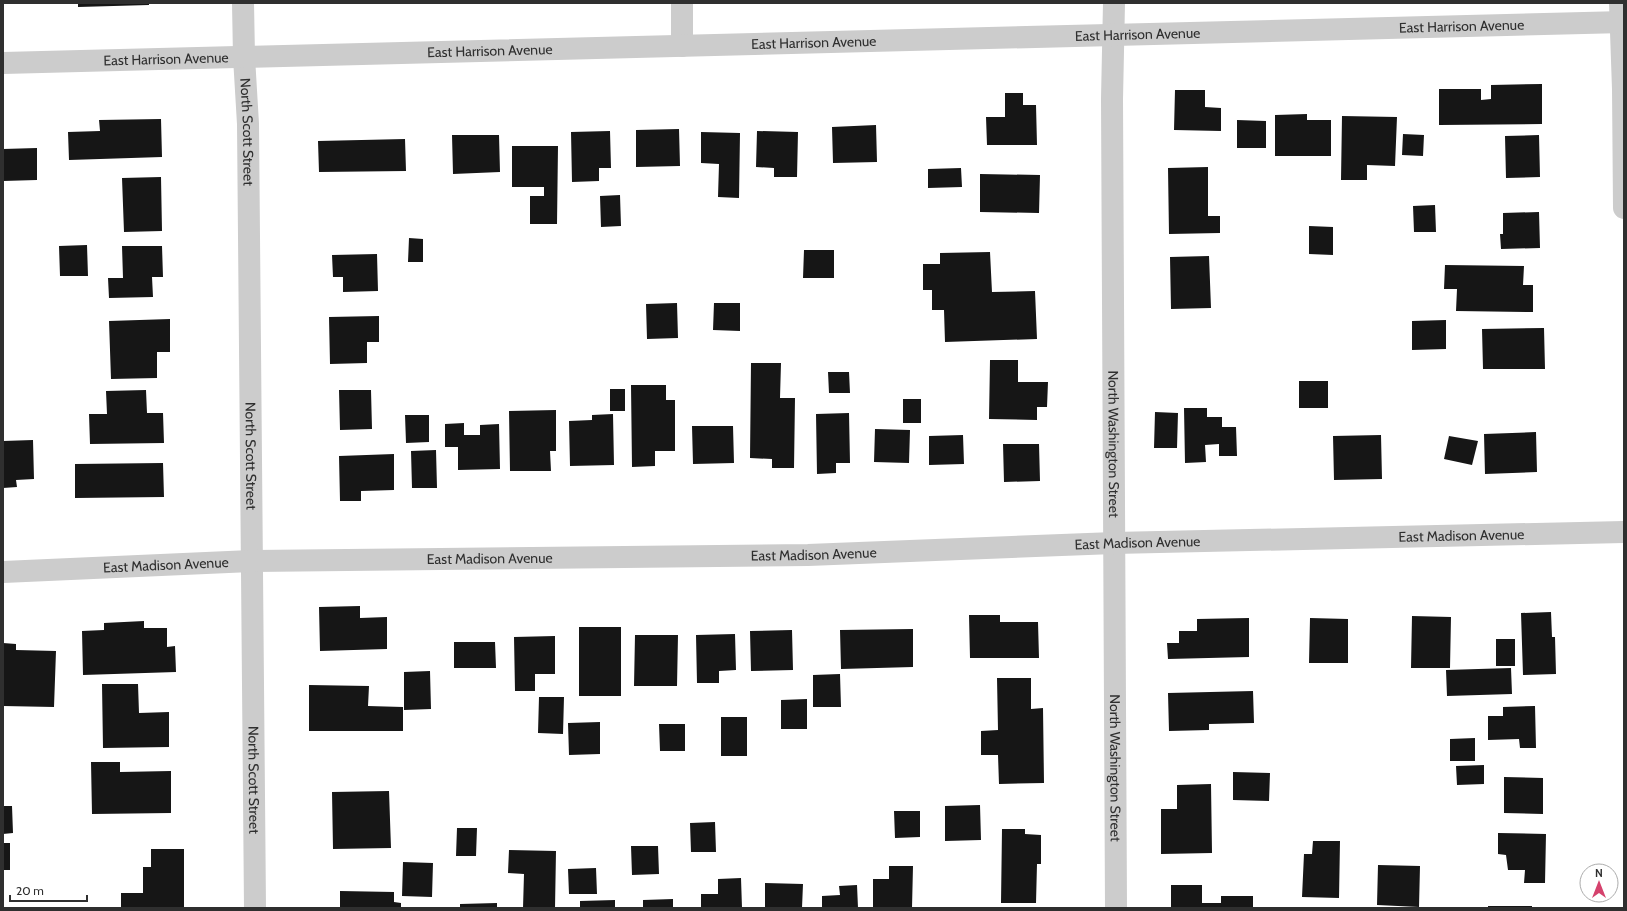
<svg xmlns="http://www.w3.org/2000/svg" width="1627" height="911" viewBox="0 0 1627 911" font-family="Cabin,sans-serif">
	<rect width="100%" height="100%" fill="#fff"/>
	<path fill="#161616" d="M78 3H149V5L78 7Z
		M1542 84V124L1439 125V89H1481V100L1491 99V85Z
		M1175 90H1205V107L1221 108V131L1174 130Z
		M1005 93H1023V105H1036L1037 145H987L986 117H1005Z
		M1307 114V120H1331V156H1275V115Z
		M1342 116 1397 117 1395 166 1367 165V180H1341Z
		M161 119 162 157 69 160 68 132 100 131 99 120Z
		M1237 120 1266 121V148H1237Z
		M876 125 877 162 833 163 832 127Z
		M679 129 680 166 636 167V130Z
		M610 131 611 168H599V181L572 182 571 132Z
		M757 131 798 132 797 177H774V168L756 167Z
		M701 132 740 133 739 198 718 197 719 164 701 163Z
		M1403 134 1424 135 1423 156 1402 155Z
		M452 135H499L500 172 453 174Z
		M1539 135 1540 177 1506 178 1505 136Z
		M405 139 406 171 319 172 318 141Z
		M512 146H558L557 224H530V196H544V187H512Z
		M37 148V180L3 181V149Z
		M1208 167V216H1220V233L1169 234 1168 168Z
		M961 168 962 187 928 188V169Z
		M980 174 1040 175 1039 213 980 212Z
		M161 177 162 231 124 232 122 178Z
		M620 195 621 226 601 227 600 196Z
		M1435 205 1436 232H1414L1413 206Z
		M1539 212 1540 248 1501 249 1500 234H1503V213Z
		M1309 226 1333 227V255L1309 254Z
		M409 238 423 239V262H408Z
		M87 245 88 276H60L59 246Z
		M122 246H162L163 277H152L153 297 109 298 108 278H123Z
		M804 250H834V278H803Z
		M990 252 992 292 1035 291 1037 339 945 342 944 310H932V290H923V264H940V253Z
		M377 254 378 291 343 292V277H333L332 255Z
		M1209 256 1211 308 1171 309 1170 257Z
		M1445 265 1524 266 1523 285H1533V312L1456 311 1457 289H1444Z
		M677 303 678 338 647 339 646 304Z
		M714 303H740V331L713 330Z
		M379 316V342H367V363L330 364 329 317Z
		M170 319V352H157V378L111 379 109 321Z
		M1446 320V349L1412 350V321Z
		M1544 328 1545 369H1483L1482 329Z
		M990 360H1018V382H1048L1047 407H1037V420L989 419Z
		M751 363H781L780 398H795L794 468H772V459L750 458Z
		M828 372H849L850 393H829Z
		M1299 381H1328V408H1299Z
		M631 385H666V400H675V451H655V466L632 467Z
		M610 389H625V411H610Z
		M146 390 147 413H163L164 443 90 444 89 414H107L106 391Z
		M339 390H371L372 429 340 430Z
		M903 399H921V423H903Z
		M1184 408H1207V417H1222V427H1236L1237 456H1219V444L1205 445 1206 462 1185 463Z
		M556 410V451H550L551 471H510L509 411Z
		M1155 412 1178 413 1177 448H1154Z
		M849 413 850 463H836V473L817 474 816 414Z
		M613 414 614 465 570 466 569 421 592 420V415Z
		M405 415H429V442L406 443Z
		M464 423V435H480V425L499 424 500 469 458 470V447H445V424Z
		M692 426H733L734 463 693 464Z
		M875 429 910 430 909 463 874 462Z
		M1536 432 1537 472 1485 474 1484 434Z
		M963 435 964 464 929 465V436Z
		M1381 435 1382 479 1334 480 1333 436Z
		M1449 436 1478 441 1472 465 1444 459Z
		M33 440 34 479 16 480 17 487 3 488V441Z
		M1003 444H1039L1040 481 1004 482Z
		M436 450 437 488H412L411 451Z
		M394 454V490L361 491V501H340L339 456Z
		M163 463 164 497 75 498V464Z
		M360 606V618L387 617V649L320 651 319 607Z
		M1551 612 1552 637H1555L1556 674 1523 675 1521 613Z
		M969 615H1000V622H1038L1039 658H970Z
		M1412 616 1451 617 1450 668H1411Z
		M1249 618V657L1168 659 1167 643H1179V631H1197V619Z
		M1310 618 1348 619V663H1309Z
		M144 621V628H167V647L175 646 176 672 83 675 82 631 104 630V623Z
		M579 627H621V696H579Z
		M913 629V667L841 669 840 630Z
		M792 630 793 670 751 671 750 631Z
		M735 634 736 670 719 671V683H697L696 635Z
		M635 635H678L677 686H634Z
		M555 636V674H535V691H515L514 637Z
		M1496 639H1515V666H1496Z
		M454 642H495L496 668H454Z
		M3 643 16 644V650L56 651 54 707 3 706Z
		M1511 668 1512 694 1447 696 1446 670Z
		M430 671 431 709 404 710V672Z
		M840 674 841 707H813V675Z
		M997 678H1031V709L1043 708 1044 783 999 784 998 755H981V731L998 730Z
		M102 684H138L139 713 169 712V747L103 748Z
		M309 685 369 686 368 706 403 707V731H309Z
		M1253 691 1254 723 1209 724V730L1169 731 1168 693Z
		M539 697H564L563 734 538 733Z
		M807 699V729H781V700Z
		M1535 706 1536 748H1520L1519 739 1488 740V716H1503V707Z
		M721 717H747V756H721Z
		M600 722V754L569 755 568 723Z
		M659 724H685V751H660Z
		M1475 738V761H1450V739Z
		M91 762H120V772L171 771V813L92 814Z
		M1484 765V784L1457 785 1456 766Z
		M1233 772 1270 773 1269 801 1233 800Z
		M1504 777 1543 778V814L1504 813Z
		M1211 784 1212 853 1161 854V809H1177V785Z
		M389 791 391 848 333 849 332 792Z
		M980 805 981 840 945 841V806Z
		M3 806H12L13 833 3 834Z
		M894 811H920V837L895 838Z
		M715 822 716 852H691L690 823Z
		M457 828H477L476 856H456Z
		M1002 829H1025V834L1041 835V864H1037L1036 903H1001Z
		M1498 833 1546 834 1545 883H1524L1525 870H1508L1506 855 1498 854Z
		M1313 841H1340L1339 898 1302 897 1304 854H1312Z
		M3 843H10V870H3Z
		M631 846H658L659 874 632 875Z
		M151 849H184V908H121V893H143V867H151Z
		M509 850 556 851 555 908H523L524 874 508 873Z
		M403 862 433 863 432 897 402 896Z
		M1378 865 1420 866 1419 907 1377 905Z
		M889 866H913L912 908H873V879H889Z
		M596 868 597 894H569L568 869Z
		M741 878 742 908H701V894H718V879Z
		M765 883 803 884 802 908H765Z
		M857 885 858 908H822V896L840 895 839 886Z
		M1171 885H1202V903H1221V896H1253V908H1171Z
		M340 891 394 892V902L401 903V908H340Z
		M673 899V908H643V900Z
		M615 900V908H580V901Z
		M497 903V908H460V904Z
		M1488 906H1532V908H1488Z"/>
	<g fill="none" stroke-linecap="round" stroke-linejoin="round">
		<g stroke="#ccc" stroke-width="22">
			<path id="s1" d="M243 3 244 57 248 124 255 908"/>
			<path d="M682 3V46"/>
			<path id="s2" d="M1114 3 1112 99 1116 908"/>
			<path d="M1620 3 1623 89 1624 208"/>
			<path id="s3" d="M3 63 1624 22"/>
			<path id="s4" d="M3 572 251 561 808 555 1114 543 1624 532"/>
		</g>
	</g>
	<g text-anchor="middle" stroke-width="4" stroke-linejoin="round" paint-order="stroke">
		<g font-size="14" fill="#2f2f2f" stroke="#fff">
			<text dy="5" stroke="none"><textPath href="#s3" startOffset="1459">East Harrison Avenue</textPath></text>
			<text dy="5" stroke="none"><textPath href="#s3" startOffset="1135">East Harrison Avenue</textPath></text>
			<text dy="5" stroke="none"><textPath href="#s3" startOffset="811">East Harrison Avenue</textPath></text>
			<text dy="5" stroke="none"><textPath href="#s3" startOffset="487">East Harrison Avenue</textPath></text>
			<text dy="5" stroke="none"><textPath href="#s3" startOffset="163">East Harrison Avenue</textPath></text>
			<text dy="5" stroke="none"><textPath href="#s1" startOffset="129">North Scott Street</textPath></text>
			<text dy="5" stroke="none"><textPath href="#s2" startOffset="441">North Washington Street</textPath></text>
			<text dy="5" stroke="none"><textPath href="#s1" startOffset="453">North Scott Street</textPath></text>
			<text dy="5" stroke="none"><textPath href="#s4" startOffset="1459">East Madison Avenue</textPath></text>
			<text dy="5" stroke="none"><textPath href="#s4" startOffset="1135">East Madison Avenue</textPath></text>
			<text dy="5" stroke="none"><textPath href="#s4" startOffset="811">East Madison Avenue</textPath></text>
			<text dy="5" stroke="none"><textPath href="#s4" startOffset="487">East Madison Avenue</textPath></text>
			<text dy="5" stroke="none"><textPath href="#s4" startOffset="163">East Madison Avenue</textPath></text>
			<text dy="5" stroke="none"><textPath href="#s2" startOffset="765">North Washington Street</textPath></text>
			<text dy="5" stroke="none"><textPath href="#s1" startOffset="777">North Scott Street</textPath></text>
		</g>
	</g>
	<rect width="1627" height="911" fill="none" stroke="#2f2f2f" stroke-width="8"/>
	<g transform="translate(1599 883)"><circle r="19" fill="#ffffff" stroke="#acacac"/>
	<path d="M0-3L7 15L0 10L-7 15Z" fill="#d5426d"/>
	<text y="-6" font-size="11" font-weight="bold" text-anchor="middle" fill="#2f2f2f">N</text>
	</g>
	<path d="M10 895v6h77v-6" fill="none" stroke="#2f2f2f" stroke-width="2"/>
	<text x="16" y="895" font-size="12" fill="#2f2f2f" stroke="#ffffff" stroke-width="3" paint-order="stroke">20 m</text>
</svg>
